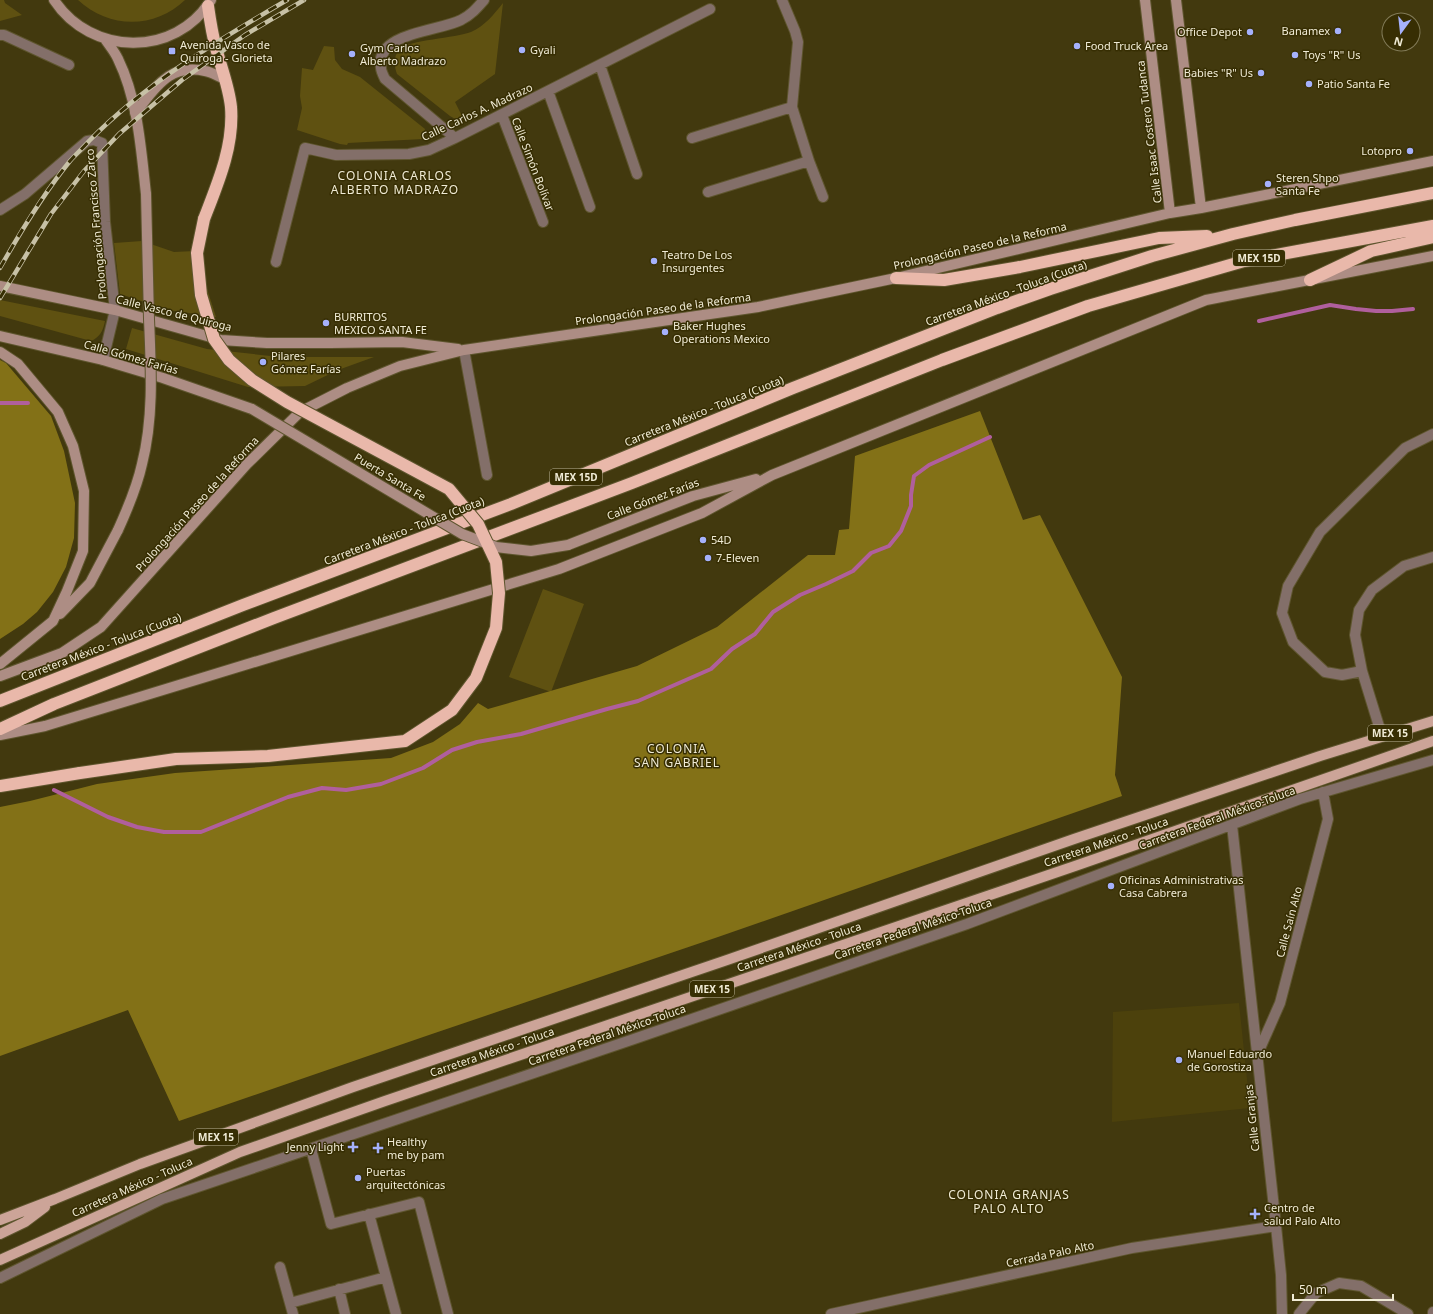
<svg xmlns="http://www.w3.org/2000/svg" width="1433" height="1314" viewBox="0 0 1433 1314" font-family="'Noto Sans',sans-serif">
	<rect width="100%" height="100%" fill="#42390e"/>
	<path fill="#4c410c" d="M1239 1003 1250 1108 1112 1122 1113 1012Z"/>
	<path fill="#5f5111" d="M0 0H4L5 3 22 15 0 21Z
		M78 0H185C155 29 109 29 78 0Z
		M503 3 495 74 455 102 464 120H457L450 116 397 74C394 66 393 56 400 49 408 40 456 38 471 32 485 26 494 14 503 3Z
		M324 46 334 47 335 60 342 69 360 77 425 129 423 139 348 143 347 145 340 144 297 130 302 108 300 96 302 68 313 70Z
		M142 241 174 252 195 251 216 317 169 310 120 294 114 243Z
		M0 300 105 321C103 331 100 337 91 341L0 316Z
		M132 328 207 349 280 357H374L338 370 305 386 248 387 126 349Z
		M543 589 584 604 551 692 509 677Z"/>
	<path fill="#837117" d="M0 360 6 363 51 416 64 451 75 503 74 538 66 567 53 592 37 612 23 624 0 639Z
		M980 411 1023 520 1040 515 1122 677 1115 775 1122 796 718 937 429 1035 179 1121 128 1010 0 1056V807L30 801 97 784 175 773 391 758 433 742 460 724 478 703 488 709 637 666 717 627 808 555H835L839 530 849 529 855 456Z"/>
	<g fill="none" stroke-linecap="round" stroke-linejoin="round">
		<path stroke="#b05f9d" stroke-width="4" d="M1259 321 1330 305 1356 309 1376 311H1392L1413 309
			M0 403H28
			M54 790 108 817 137 827 164 832H201L288 797 322 788 346 790 381 784 423 768 452 750 477 742 521 734 607 709 638 701 711 669 732 649 755 634 773 612 800 595 826 584 853 571 871 553 889 546 901 531 911 506V495L914 476 929 465 990 437"/>
		<g stroke="#5e552e" stroke-width="12">
			<path id="street" d="M782 0 795 31 798 42 792 107 809 161 823 197
				M0 35H4L69 65
				M600 65 637 174
				M548 91 590 207
				M502 115 543 222
				M455 138 385 79C383 75 381 71 381 68 374 32 441 31 461 20 471 15 477 8 484 0
				M692 138 792 107
				M708 192 809 161
				M0 210 25 194 87 141 94 140 102 143 105 222 115 310 103 360
				M276 262 305 148 336 155 409 154 429 150 455 138 710 9
				M464 350 487 475
				M1433 434 1405 448 1320 532 1288 586 1282 613 1293 642 1325 672 1342 675 1362 671 1355 635 1359 610 1372 590 1404 566 1433 557
				M1362 671 1382 736
				M1232 825 1276 1226 1281 1275 1282 1314
				M1258 1053 1280 1003 1328 819 1323 792
				M311 1149 331 1224 419 1202 448 1314
				M369 1214 396 1314
				M280 1267 293 1314
				M0 1278 162 1199 631 1040 967 924 1300 799 1433 760
				M339 1289 345 1314
				M290 1303 386 1277
				M831 1314 1132 1248 1276 1226
				M1299 1314 1316 1293 1339 1283 1361 1286 1408 1314
				M1433 1314V1312"/>
		</g>
		<g stroke="#5e552e" stroke-width="12">
			<path id="secondary" d="M54 0C91 56 175 58 211 0
				M1145 0 1170 213
				M1176 0 1201 208
				M105 39C109 45 115 52 118 59 138 100 141 149 146 194
				M135 113C155 89 168 63 205 71 212 72 219 77 225 79
				M0 286 115 310 221 340 267 343H330L402 342 458 349
				M0 336 103 360 163 378 252 409
				M0 352 18 364 58 412 73 446 84 491 83 551 67 591 53 621 0 664
				M568 545 693 496 756 479
				M60 614 90 583 118 530
				M0 676 62 653 101 627 247 464 300 412 347 388 400 366 464 350 758 307 896 278 1170 213 1201 208 1433 161
				M0 735 45 726 559 569 702 513 772 475 1206 300 1433 256"/>
		</g>
		<g stroke="#5e552e" stroke-width="12">
			<path id="primary" d="M0 1220 55 1199 140 1164 353 1087 727 960 1074 839 1320 756 1433 721
				M0 1234 25 1222 45 1207
				M0 1260 240 1152 385 1101 1075 866 1433 741"/>
		</g>
		<g stroke="#5e552e" stroke-width="14">
			<path id="highway" d="M204 219C218 183 234 146 231 107 229 87 221 67 216 48 212 34 210 20 208 6
				M896 278 944 280 1020 267 1159 238 1207 236
				M1310 280 1371 251 1433 237
				M0 701 243 605 511 504 793 388 997 308 1050 289 1152 256 1233 234 1295 220 1433 193
				M0 729 54 704 274 618 632 483 942 360 1088 306 1244 261 1433 226
				M0 786 80 773"/>
		</g>
		<use href="#street" stroke="#836f69" stroke-width="10"/>
		<use href="#secondary" stroke="#ad8d84" stroke-width="10"/>
		<use href="#primary" stroke="#cca498" stroke-width="10"/>
		<use href="#highway" stroke="#e9b8aa" stroke-width="12"/>
		<g stroke="#c7c1a6" stroke-width="4.5">
			<path id="rail" d="M0 268C21 231 43 194 70 161 76 154 83 148 89 141 146 83 217 41 287 0
				M0 298 51 214 84 171 119 134 182 80 245 35 304 0"/>
		</g>
		<use href="#rail" stroke="#372e03" stroke-width="3" stroke-dasharray="9" stroke-linecap="butt"/>
		<g stroke="#5e552e" stroke-width="12" stroke-linecap="butt">
			<path id="secondary-bridge" d="M252 409 462 534 496 547 531 551 568 545
				M118 530C128 508 137 487 142 464 154 417 151 367 149 319 148 277 147 235 146 194"/>
		</g>
		<g stroke="#5e552e" stroke-width="14" stroke-linecap="butt">
			<path id="highway-bridge" d="M80 773 176 759 268 756 405 741 452 710 476 678 496 628 499 593 496 562 478 524 449 489 287 402 252 380 229 360 214 339 201 295 197 253 204 219"/>
		</g>
		<use href="#secondary-bridge" stroke="#ad8d84" stroke-width="10"/>
		<use href="#highway-bridge" stroke="#e9b8aa" stroke-width="12"/>
	</g>
	<g fill="#a5b1fc" stroke="#372e03" stroke-width="1.5">
		<circle cx="1338" cy="31" r="4"/>
		<circle cx="1250" cy="32" r="4"/>
		<circle cx="1077" cy="46" r="4"/>
		<circle cx="522" cy="50" r="4"/>
		<rect x="168" y="47" width="8" height="8" rx="2"/>
		<circle cx="352" cy="54" r="4"/>
		<circle cx="1295" cy="55" r="4"/>
		<circle cx="1261" cy="73" r="4"/>
		<circle cx="1309" cy="84" r="4"/>
		<circle cx="1410" cy="151" r="4"/>
		<circle cx="1268" cy="184" r="4"/>
		<circle cx="654" cy="261" r="4"/>
		<circle cx="326" cy="323" r="4"/>
		<circle cx="665" cy="332" r="4"/>
		<circle cx="263" cy="362" r="4"/>
		<circle cx="703" cy="540" r="4"/>
		<circle cx="708" cy="558" r="4"/>
		<circle cx="1111" cy="886" r="4"/>
		<circle cx="1179" cy="1060" r="4"/>
		<path d="M351 1141h4v4h4v4h-4v4h-4v-4h-4v-4h4z"/>
		<path d="M376 1142h4v4h4v4h-4v4h-4v-4h-4v-4h4z"/>
		<circle cx="358" cy="1178" r="4"/>
		<path d="M1253 1208h4v4h4v4h-4v4h-4v-4h-4v-4h4z"/>
	</g>
	<g text-anchor="middle" stroke-width="3" stroke-linejoin="round" paint-order="stroke">
		<g fill="#372e03" stroke="#b8b296" stroke-width="1">
			<rect x="1233" y="250" width="52" height="16" rx="3"/>
			<rect x="550" y="469" width="52" height="16" rx="3"/>
			<rect x="1368" y="725" width="44" height="16" rx="3"/>
			<rect x="690" y="981" width="44" height="16" rx="3"/>
			<rect x="194" y="1129" width="44" height="16" rx="3"/>
		</g>
		<g font-size="10" font-weight="bold" fill="#f0ebd5">
			<text x="1259" y="262">MEX 15D</text>
			<text x="576" y="481">MEX 15D</text>
			<text x="1390" y="737">MEX 15</text>
			<text x="712" y="993">MEX 15</text>
			<text x="216" y="1141">MEX 15</text>
		</g>
		<g font-size="11" fill="#f0ebd5" stroke="#372e03" text-anchor="start">
			<text x="1330" y="35" text-anchor="end">Banamex</text>
			<text x="1242" y="36" text-anchor="end">Office Depot</text>
			<text x="180" y="49">Avenida Vasco de<tspan x="180" dy="13">Quiroga - Glorieta</tspan></text>
			<text x="1085" y="50">Food Truck Area</text>
			<text x="360" y="52">Gym Carlos<tspan x="360" dy="13">Alberto Madrazo</tspan></text>
			<text x="530" y="54">Gyali</text>
			<text x="1303" y="59">Toys "R" Us</text>
			<text x="1253" y="77" text-anchor="end">Babies "R" Us</text>
			<text x="1317" y="88">Patio Santa Fe</text>
			<text x="1402" y="155" text-anchor="end">Lotopro</text>
			<text x="1276" y="182">Steren Shpo<tspan x="1276" dy="13">Santa Fe</tspan></text>
			<text x="662" y="259">Teatro De Los<tspan x="662" dy="13">Insurgentes</tspan></text>
			<text x="334" y="321">BURRITOS<tspan x="334" dy="13">MEXICO SANTA FE</tspan></text>
			<text x="673" y="330">Baker Hughes<tspan x="673" dy="13">Operations Mexico</tspan></text>
			<text x="271" y="360">Pilares<tspan x="271" dy="13">Gómez Farías</tspan></text>
			<text x="711" y="544">54D</text>
			<text x="716" y="562">7-Eleven</text>
			<text x="1119" y="884">Oficinas Administrativas<tspan x="1119" dy="13">Casa Cabrera</tspan></text>
			<text x="1187" y="1058">Manuel Eduardo<tspan x="1187" dy="13">de Gorostiza</tspan></text>
			<text x="387" y="1146">Healthy<tspan x="387" dy="13">me by pam</tspan></text>
			<text x="344" y="1151" text-anchor="end">Jenny Light</text>
			<text x="366" y="1176">Puertas<tspan x="366" dy="13">arquitectónicas</tspan></text>
			<text x="1264" y="1212">Centro de<tspan x="1264" dy="13">salud Palo Alto</tspan></text>
		</g>
		<g font-size="11" fill="#f0ebd5" stroke="#372e03">
			<text transform="translate(477 112) rotate(-25)" y="4">Calle Carlos A. Madrazo</text>
			<text transform="translate(1149 132) rotate(-97)" y="4">Calle Isaac Costero Tudanca</text>
			<text transform="translate(533 164) rotate(69)" y="4">Calle Simón Bolívar</text>
			<text transform="translate(96 224) rotate(-95)" y="4">Prolongación Francisco Zarco</text>
			<text transform="translate(980 246) rotate(-13)" y="4">Prolongación Paseo de la Reforma</text>
			<text transform="translate(1006 293) rotate(-20)" y="4">Carretera México - Toluca (Cuota)</text>
			<text transform="translate(663 309) rotate(-8)" y="4">Prolongación Paseo de la Reforma</text>
			<text transform="translate(174 313) rotate(14)" y="4">Calle Vasco de Quiroga</text>
			<text transform="translate(131 357) rotate(16)" y="4">Calle Gómez Farías</text>
			<text transform="translate(704 411) rotate(-22)" y="4">Carretera México - Toluca (Cuota)</text>
			<text transform="translate(390 477) rotate(31)" y="4">Puerta Santa Fe</text>
			<text transform="translate(653 499) rotate(-21)" y="4">Calle Gómez Farías</text>
			<text transform="translate(197 504) rotate(-48)" y="4">Prolongación Paseo de la Reforma</text>
			<text transform="translate(404 531) rotate(-21)" y="4">Carretera México - Toluca (Cuota)</text>
			<text transform="translate(101 647) rotate(-21)" y="4">Carretera México - Toluca (Cuota)</text>
			<text transform="translate(1217 818) rotate(-20)" y="4">Carretera Federal México-Toluca</text>
			<text transform="translate(1106 842) rotate(-19)" y="4">Carretera México - Toluca</text>
			<text transform="translate(1289 922) rotate(-75)" y="4">Calle Saín Alto</text>
			<text transform="translate(913 929) rotate(-19)" y="4">Carretera Federal México-Toluca</text>
			<text transform="translate(799 947) rotate(-19)" y="4">Carretera México - Toluca</text>
			<text transform="translate(607 1035) rotate(-19)" y="4">Carretera Federal México-Toluca</text>
			<text transform="translate(492 1052) rotate(-19)" y="4">Carretera México - Toluca</text>
			<text transform="translate(1252 1118) rotate(-96)" y="4">Calle Granjas</text>
			<text transform="translate(132 1187) rotate(-24)" y="4">Carretera México - Toluca</text>
			<text transform="translate(1050 1254) rotate(-12)" y="4">Cerrada Palo Alto</text>
		</g>
		<g font-size="12" letter-spacing="1" fill="#f0ebd5" stroke="#372e03">
			<text x="395" y="180">COLONIA CARLOS<tspan x="395" dy="14">ALBERTO MADRAZO</tspan></text>
			<text x="677" y="753">COLONIA<tspan x="677" dy="14">SAN GABRIEL</tspan></text>
			<text x="1009" y="1199">COLONIA GRANJAS<tspan x="1009" dy="14">PALO ALTO</tspan></text>
		</g>
	</g>
	<g transform="translate(1401 32) rotate(195)"><circle r="19" fill="#372e03" stroke="#817a57"/>
	<path d="M0-3L7 15L0 10L-7 15Z" fill="#a5b1fc"/>
	<text y="-6" font-size="11" font-weight="bold" text-anchor="middle" fill="#f0ebd5">N</text>
	</g>
	<path d="M1293 1294v6h100v-6" fill="none" stroke="#f0ebd5" stroke-width="2"/>
	<text x="1299" y="1294" font-size="12" fill="#f0ebd5" stroke="#372e03" stroke-width="3" paint-order="stroke">50 m</text>
</svg>
